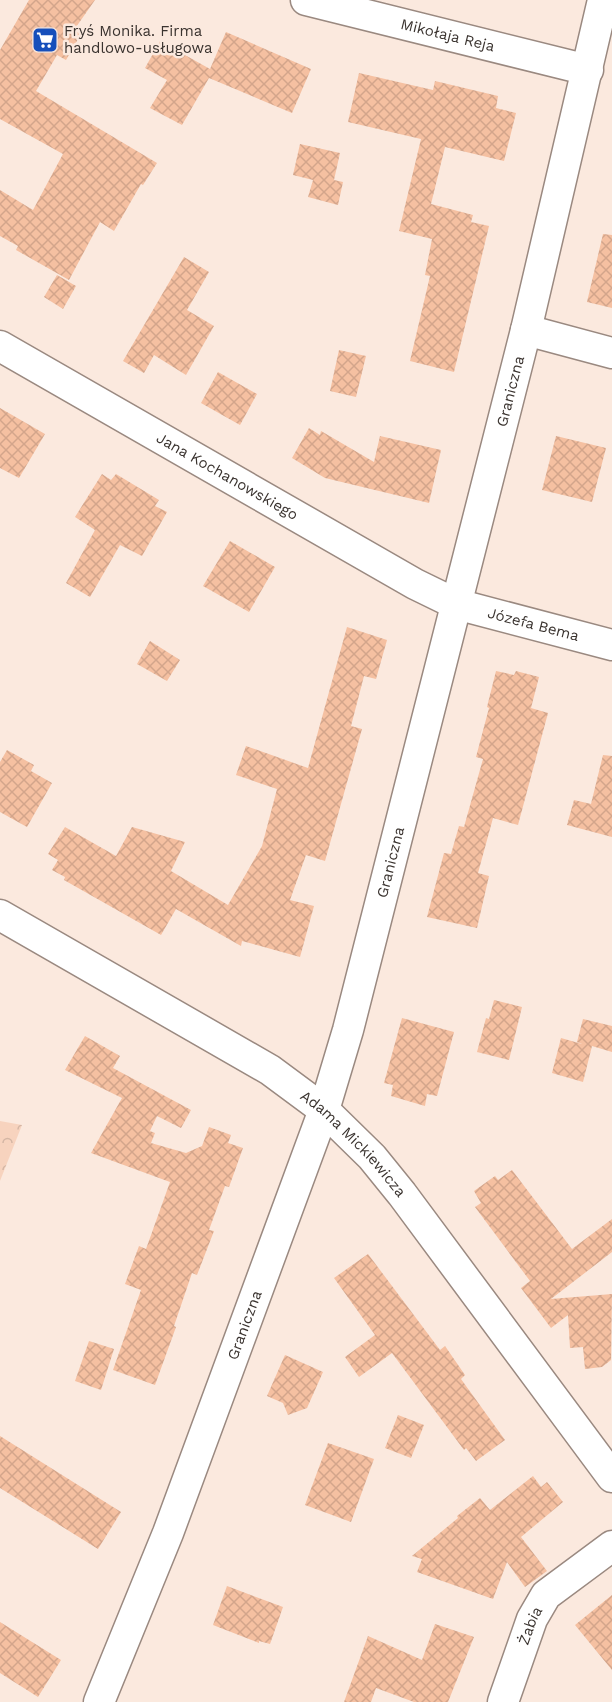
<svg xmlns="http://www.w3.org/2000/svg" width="612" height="1702" viewBox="0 0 612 1702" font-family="'Work Sans',sans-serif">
	<defs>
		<pattern id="park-crowns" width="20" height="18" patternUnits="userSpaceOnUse" patternTransform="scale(1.5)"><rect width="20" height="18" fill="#f7d3be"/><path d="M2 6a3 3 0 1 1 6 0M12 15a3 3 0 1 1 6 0" fill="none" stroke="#d4b6a4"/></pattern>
		<pattern id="building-cross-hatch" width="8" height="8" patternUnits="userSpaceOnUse" patternTransform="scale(1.5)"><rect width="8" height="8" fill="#f5c0a1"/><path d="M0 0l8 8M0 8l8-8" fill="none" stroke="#d3a58b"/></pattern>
	</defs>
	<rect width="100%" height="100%" fill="#fbe9de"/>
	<path fill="url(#park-crowns)" d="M0 1121 22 1125 0 1181Z"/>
	<path fill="url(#building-cross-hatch)" d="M29 0H95L74 30 81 34 66 60 57 55 36 91 157 163 143 185 141 184 114 231 100 222 69 280 16 250 18 246 0 236V190L33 210 63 154 0 119V50Z
		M226 32 311 69 292 113 209 78 182 125 150 108 167 80 145 68 160 41 210 69Z
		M359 73 433 90 435 81 498 96 496 108 516 113 504 161 445 147 431 204 473 215 471 222 489 226 454 372 410 361 430 276 425 275 432 239 399 231 421 139 348 122Z
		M300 144 340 153 334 180 343 182 338 205 308 197 313 180 293 175Z
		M603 234 612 235V308L587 302Z
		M184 257 209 272 187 310 214 326 186 375 154 355 144 373 123 361Z
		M57 275 76 286 63 309 44 297Z
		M339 350 366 356 356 397 330 391Z
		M218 372 257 394 240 425 201 403Z
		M0 408 45 434 19 478 0 468Z
		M309 428 320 435 321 431 374 462 380 436 441 450 429 503 325 478 292 458Z
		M556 436 606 448 592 502 542 490Z
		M102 474 111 480 116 474 159 500 155 506 167 512 142 556 120 545 90 597 66 583 95 530 75 517Z
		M230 541 275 567 249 612 203 586Z
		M347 627 387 640 376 679 364 676 351 726 362 729 325 861 306 855 290 900 314 906 300 957 242 941 241 946 176 909 161 935 64 880 65 877 52 870 58 860 48 854 65 827 116 856 132 827 185 842 171 871 228 905 262 846 277 789 236 775 246 746 308 768Z
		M150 641 180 660 167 681 137 664Z
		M496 671 514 675 516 671 539 677 531 708 548 713 518 825 493 818 478 873 489 876 477 928 427 917 444 853 451 854 459 826 464 827 483 759 476 757 489 708 487 707Z
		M7 750 34 765 31 771 52 783 27 827 0 812V762Z
		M603 755 612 756V837L567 825 574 800 591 804Z
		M494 1000 522 1007 509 1060 477 1052 486 1018 489 1019Z
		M402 1018 454 1032 437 1096 427 1094 425 1106 391 1096 393 1085 384 1083Z
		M583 1019 612 1026V1052L592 1046 583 1082 552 1073 561 1038 582 1044 577 1042Z
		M85 1036 120 1056 113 1068 191 1110 181 1128 157 1116 150 1131 155 1133 151 1143 186 1153 202 1146 209 1127 231 1135 228 1143 243 1148 229 1187 225 1186 209 1230 214 1231 197 1275 192 1273 174 1326 176 1327 155 1385 113 1370 141 1290 125 1284 139 1246 146 1249 170 1182 91 1153 122 1098 65 1070Z
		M512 1170 572 1249 612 1219V1252L551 1299 612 1294 611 1360 602 1367 585 1369 583 1347 570 1348 568 1315 551 1328 521 1288 530 1281 475 1207 481 1203 474 1191 495 1176 498 1180Z
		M368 1254 440 1350 445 1346 465 1375 461 1379 505 1440 476 1461 466 1448 464 1450 392 1353 359 1377 345 1357 375 1335 334 1278Z
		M89 1341 114 1349 101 1390 75 1381Z
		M285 1355 323 1372 307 1408 288 1415 283 1403 267 1396Z
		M398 1415 424 1425 411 1458 385 1448Z
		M0 1436 121 1512 98 1549 0 1488Z
		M328 1443 374 1459 351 1522 305 1505Z
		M533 1476 541 1487 547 1482 563 1502 521 1537 547 1571 525 1587 507 1562 493 1599 417 1572 422 1559 412 1556 458 1518 457 1516 480 1498 490 1510Z
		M227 1586 283 1607 270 1644 259 1641V1643L213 1625Z
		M612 1595V1670L575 1625Z
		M0 1622 61 1660 38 1697 0 1673Z
		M435 1624 474 1637 448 1702H414L376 1688 371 1702H344L368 1636 422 1660Z"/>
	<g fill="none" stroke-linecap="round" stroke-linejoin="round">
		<g stroke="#9a8980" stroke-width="33">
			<g id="minor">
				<path id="s1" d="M306 0 588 70"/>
				<path d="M526 330 612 353"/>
				<path id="s2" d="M0 346 415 584 456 604 612 645"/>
				<path id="s3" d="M0 915 270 1070 324 1110 372 1157 402 1194 612 1477"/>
				<path id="s4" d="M99 1702 168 1533 324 1110 348 1030 526 330 603 0"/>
				<path id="s5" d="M503 1702 532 1619 546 1595 612 1546"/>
			</g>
		</g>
		<use href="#minor" stroke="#fff" stroke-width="30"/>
	</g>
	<defs>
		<g id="supermarket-square" transform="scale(1.35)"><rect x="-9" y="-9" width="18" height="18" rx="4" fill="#164fbb" stroke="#fbe9de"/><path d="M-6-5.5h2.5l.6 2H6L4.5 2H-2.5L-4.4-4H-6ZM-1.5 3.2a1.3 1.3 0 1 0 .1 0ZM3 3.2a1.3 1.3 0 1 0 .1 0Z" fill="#fff"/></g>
	</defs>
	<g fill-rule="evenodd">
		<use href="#supermarket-square" x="45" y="40"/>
	</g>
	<g text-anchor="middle" stroke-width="5" stroke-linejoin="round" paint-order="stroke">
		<g font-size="15" fill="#3a332f" stroke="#fbe9de" text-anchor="start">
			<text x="64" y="36">Fryś Monika. Firma<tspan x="64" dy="17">handlowo-usługowa</tspan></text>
		</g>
		<g font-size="15" fill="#3a332f" stroke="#fbe9de">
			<text dy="5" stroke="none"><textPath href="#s1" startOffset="146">Mikołaja Reja</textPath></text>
			<text dy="5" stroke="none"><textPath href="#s4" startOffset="1376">Graniczna</textPath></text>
			<text dy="5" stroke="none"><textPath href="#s2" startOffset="262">Jana Kochanowskiego</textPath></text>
			<text dy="5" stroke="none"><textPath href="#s2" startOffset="604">Józefa Bema</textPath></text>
			<text dy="5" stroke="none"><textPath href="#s4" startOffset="890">Graniczna</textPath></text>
			<text dy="5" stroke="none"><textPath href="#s3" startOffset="423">Adama Mickiewicza</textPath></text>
			<text dy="5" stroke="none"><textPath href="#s4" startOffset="404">Graniczna</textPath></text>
			<text dy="5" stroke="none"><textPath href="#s5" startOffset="81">Żabia</textPath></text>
		</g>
	</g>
</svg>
